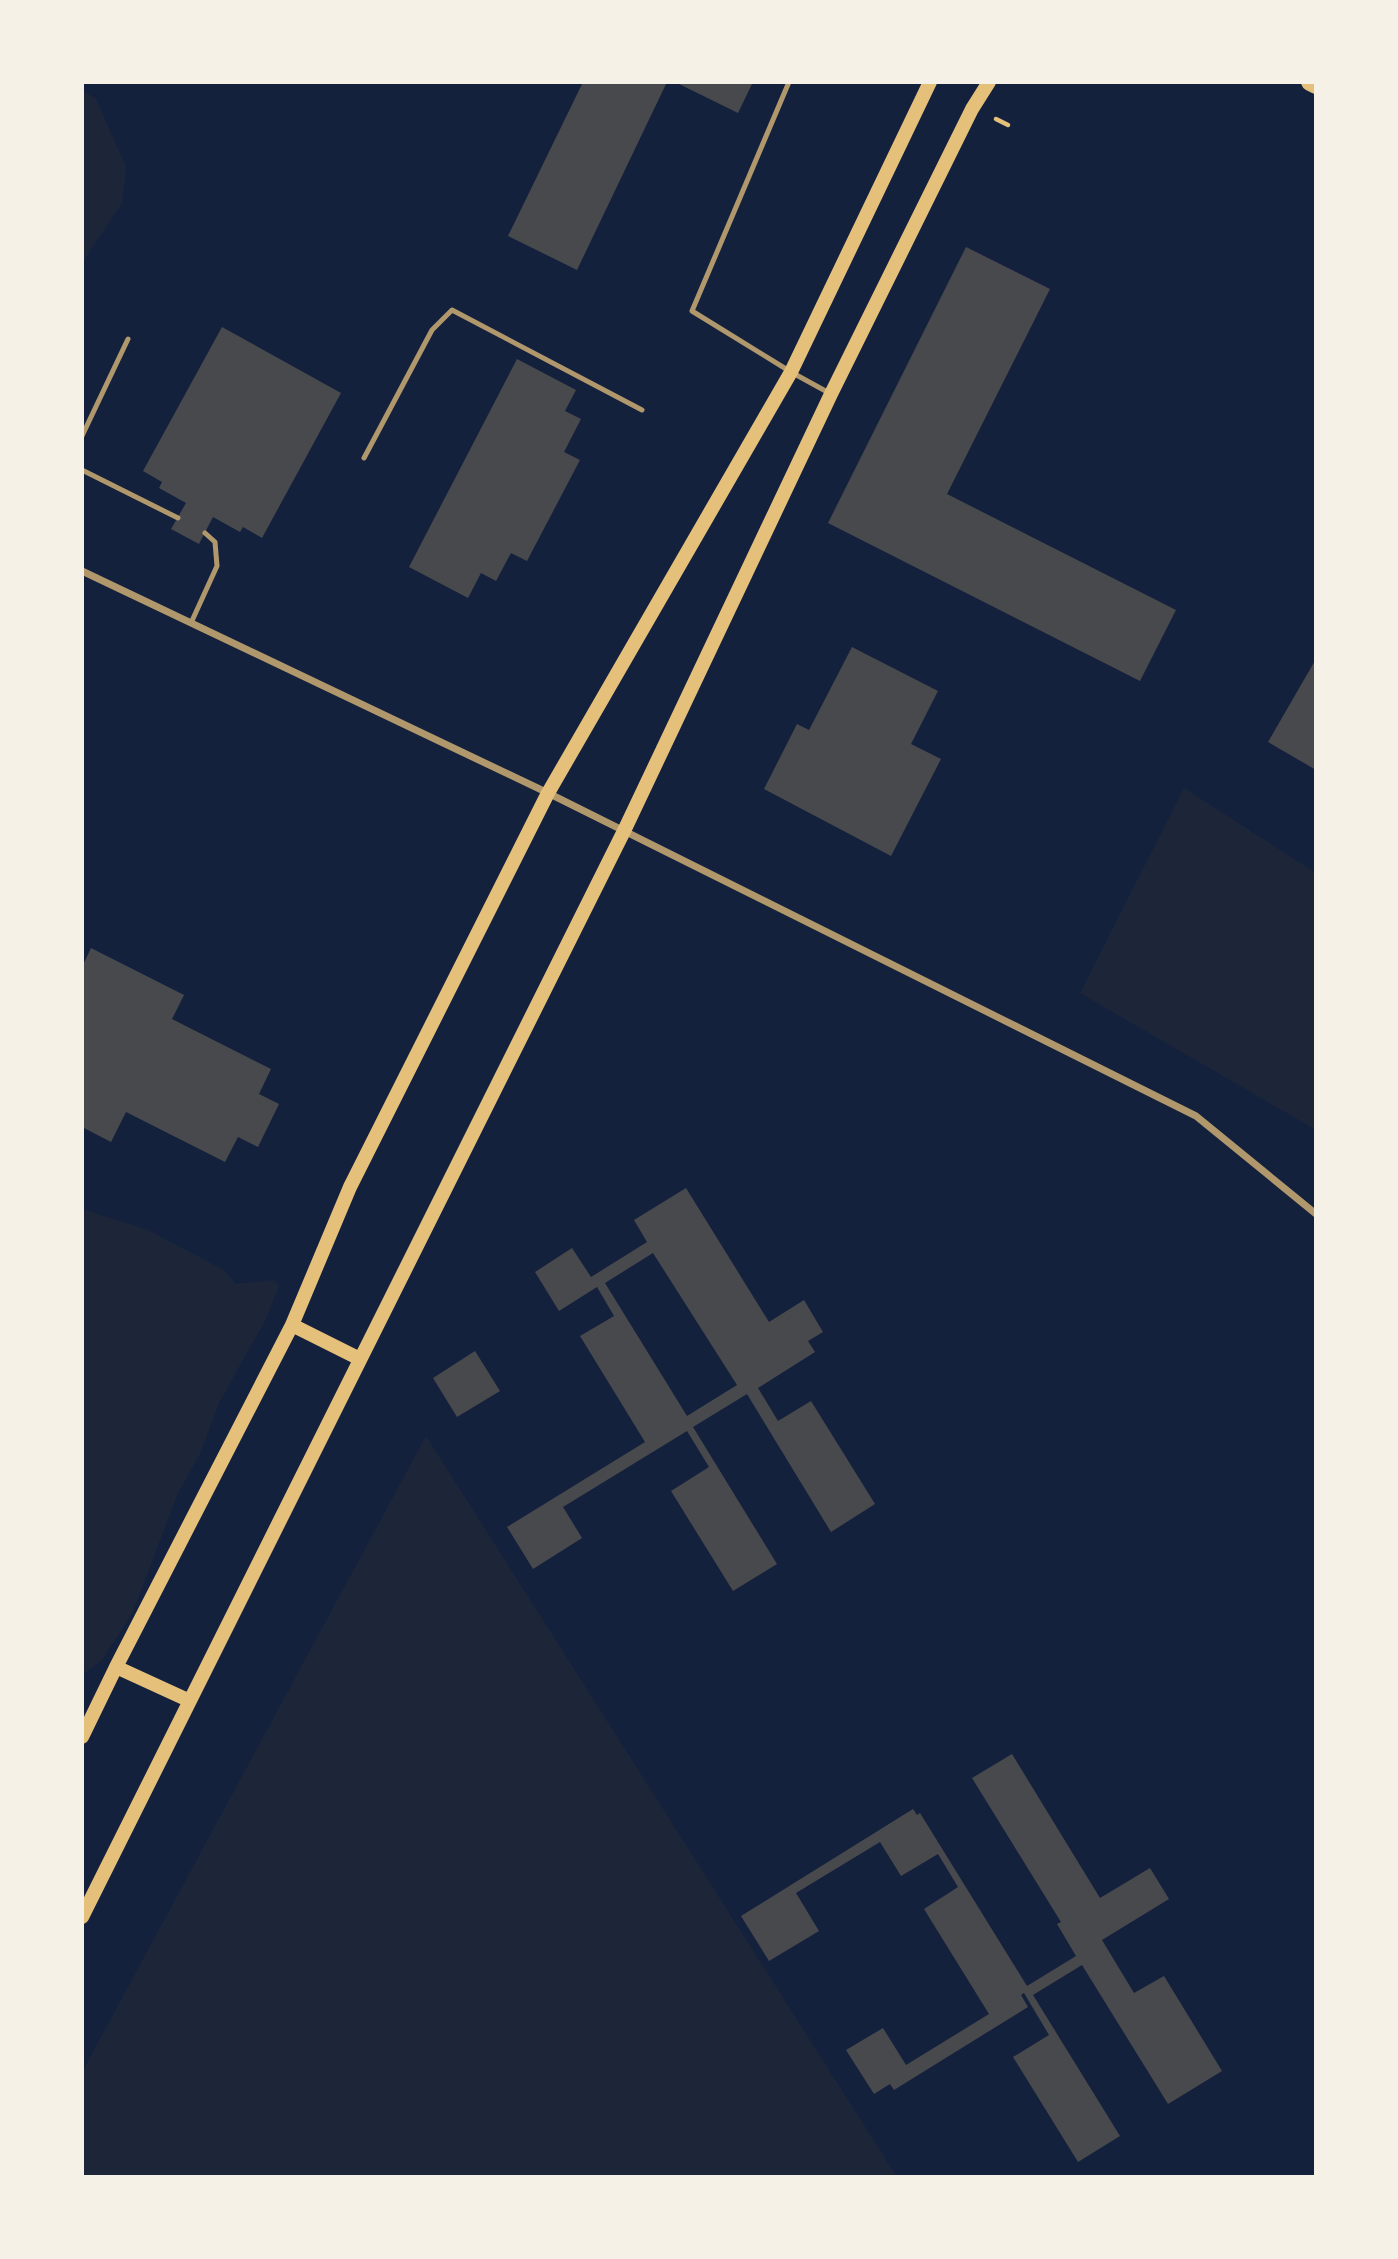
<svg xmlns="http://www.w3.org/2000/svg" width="1398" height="2259" viewBox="0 0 1398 2259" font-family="'Asap Condensed',sans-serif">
	<rect width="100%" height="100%" fill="#14213d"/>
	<path fill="#1d2539" d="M82 90 96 99 126 167 122 203 82 263Z
		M1184 788 1316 873V1130L1080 993Z
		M82 1209 148 1230 224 1270 236 1284 273 1280 279 1286 266 1319 219 1403 200 1454 178 1493 132 1614 102 1660 82 1675Z
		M426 1436 897 2177H82V2072Z"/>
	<path fill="#48494c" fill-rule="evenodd" d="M583 82H667L577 270 508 236Z
		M675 82H753L738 113Z
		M966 247 1050 289 947 494 1176 610 1140 681 828 523Z
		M222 327 341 393 262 538 243 527 240 532 213 517 199 544 171 529 186 503 159 488 162 482 143 471Z
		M517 359 576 390 565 411 581 419 564 452 580 460 527 561 511 553 496 581 481 573 468 598 409 567Z
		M852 647 938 691 911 744 941 759 891 856 764 789 797 724 809 730Z
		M1316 659V770L1268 742Z
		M91 948 184 995 172 1019 271 1069 259 1094 279 1104 258 1147 238 1137 225 1162 126 1112 111 1142 82 1127V967Z
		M686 1188 769 1322 804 1300 823 1332 808 1341 815 1352 758 1388 778 1421 811 1401 875 1504 831 1532 747 1394 693 1427 777 1564 733 1591 671 1491 709 1467 687 1431 563 1507 582 1538 533 1569 507 1527 645 1442 580 1336 614 1316 597 1287 559 1311 535 1272 572 1248 591 1277 647 1242 634 1220ZM653 1253 737 1385 687 1416 605 1283Z
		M475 1351 500 1391 457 1417 433 1378Z
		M1012 1754 1100 1898 1150 1868 1169 1899 1102 1940 1134 1993 1164 1976 1222 2071 1168 2104 1082 1965 1033 1995 1120 2136 1078 2162 1013 2057 1049 2035 1024 1993 1021 1995 1028 2007 894 2090 890 2084 874 2094 846 2050 883 2028 906 2065 989 2014 924 1909 958 1887 938 1854 901 1876 880 1842 796 1893 819 1931 769 1961 741 1916 913 1809 917 1815 920 1813 1027 1986 1076 1956 1057 1924 1061 1922 972 1778Z"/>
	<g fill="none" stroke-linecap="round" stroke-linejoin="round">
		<path stroke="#e5c07b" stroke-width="4.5" d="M996 119 1008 125"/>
		<path stroke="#b1986c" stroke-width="5" d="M789 82 692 311 791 372 831 394
			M82 436 128 339
			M364 458 432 330 452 310 642 410
			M82 470 178 518
			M191 623 217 566 215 542 205 533"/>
		<path stroke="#b1986c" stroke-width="7" d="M82 571 548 793 1196 1116 1316 1214"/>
		<path stroke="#e5c07b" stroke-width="14" d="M292 1325 360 1359
			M116 1667 188 1700
			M82 1737 116 1667 292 1325 350 1187 548 793 791 372 930 82
			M82 1917 624 831 831 394 972 109 989 82"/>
		<path stroke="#e5c07b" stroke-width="18" d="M1310 82 1316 85"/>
	</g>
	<rect width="1398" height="2259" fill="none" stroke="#f6f1e7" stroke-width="168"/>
</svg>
